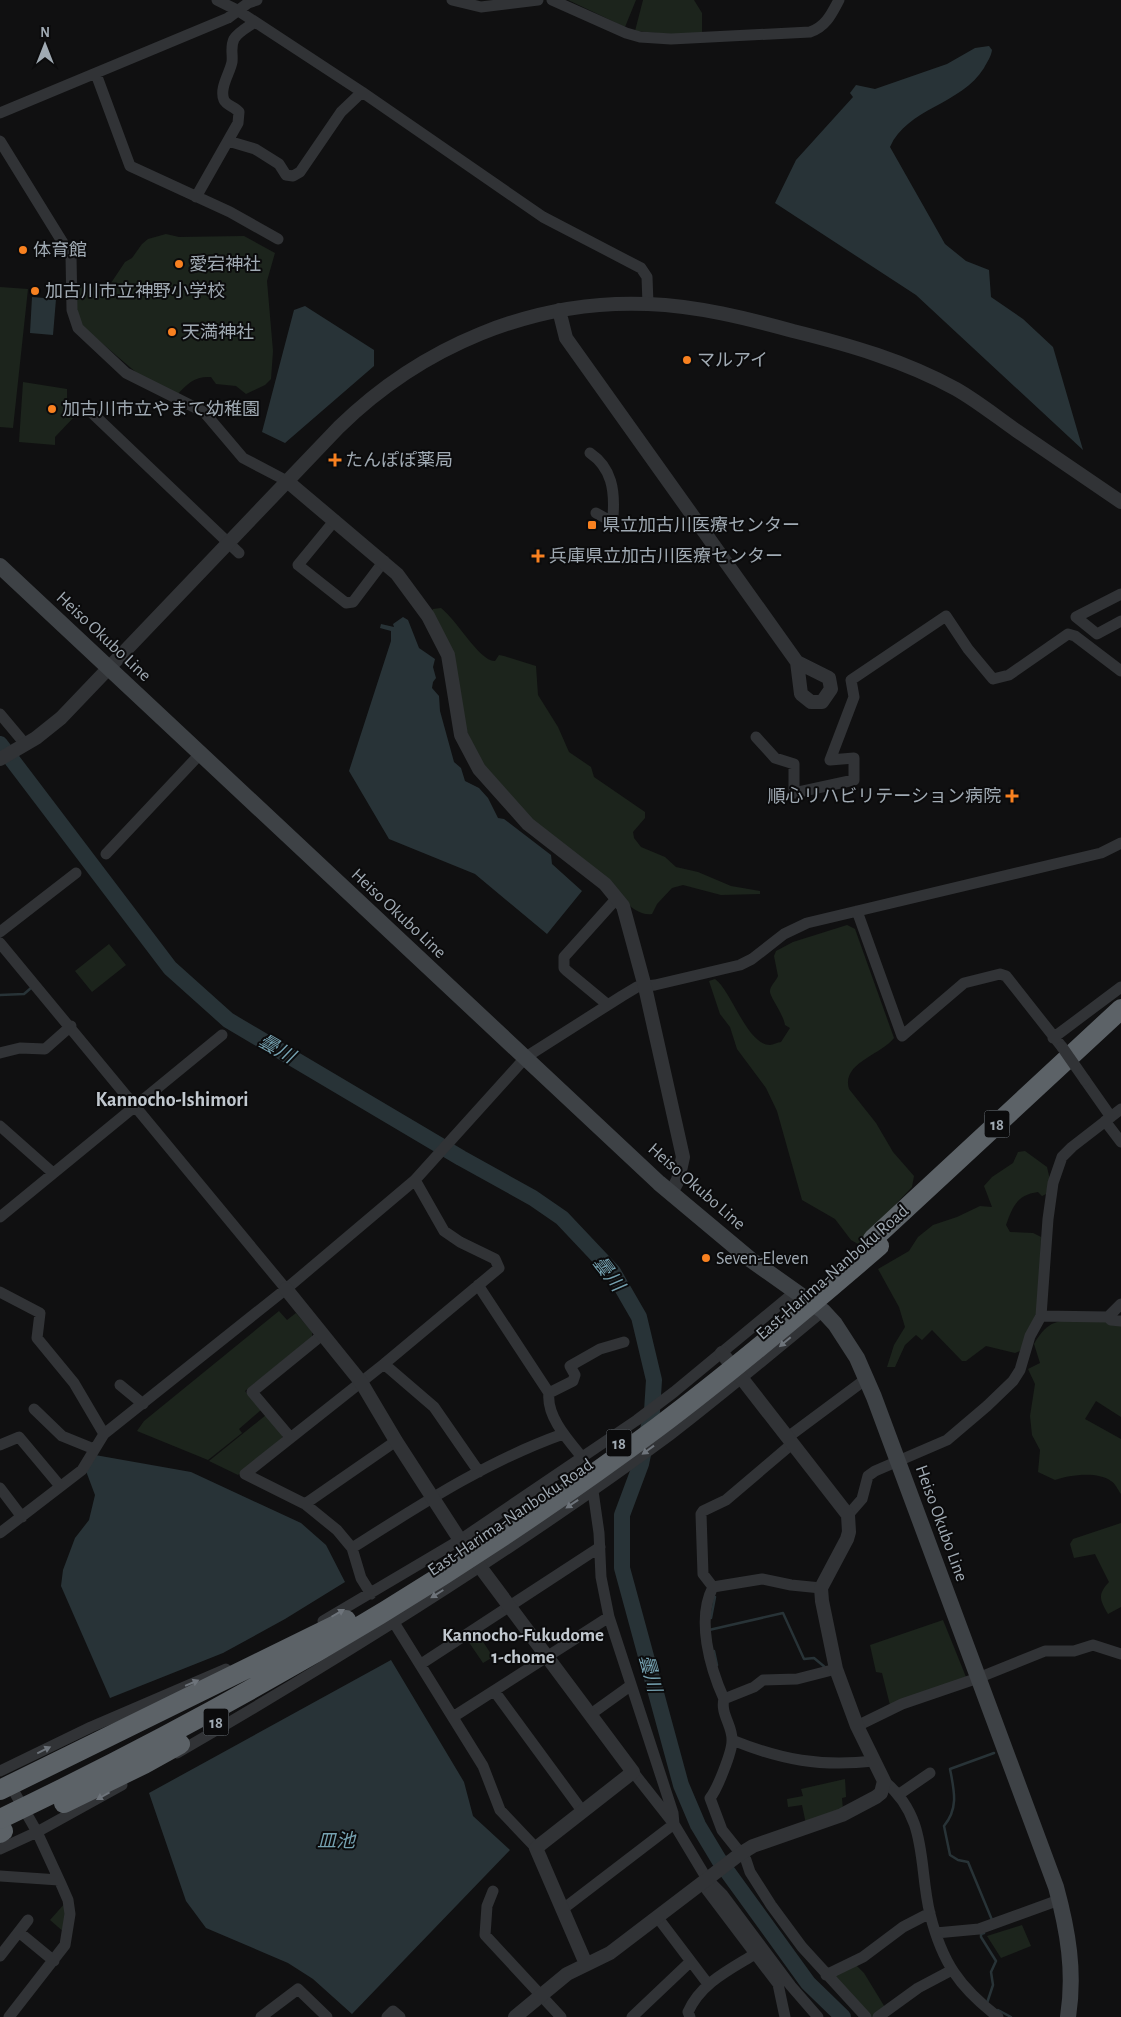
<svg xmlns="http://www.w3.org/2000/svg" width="1121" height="2017" viewBox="0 0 1121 2017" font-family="'Alegreya Sans','Noto Sans JP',sans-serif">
	<rect width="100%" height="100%" fill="#101011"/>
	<path fill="#1c241c" d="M568 0H636L625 27Z
		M643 0H694L702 13V34L681 35 635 31Z
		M166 234 179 237 244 236 275 253 267 281 273 351 271 379 265 385 246 394 236 386 216 384 211 377C195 376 188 383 177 395L138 374 77 322 74 282 99 288 109 286 125 262 132 258 142 244 148 239Z
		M0 287 28 289 13 428 0 427Z
		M23 382 67 389V407L74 417 55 437V445L19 442Z
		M441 608C456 619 480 662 495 661L499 655 504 656 536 666 538 695 558 727 569 752 591 767 594 777 645 812V818L633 832 634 838 641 847 665 857 676 867 698 872 731 886 760 891V894L721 895 683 885 672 888 657 904 652 914C631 917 615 887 601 874 576 852 548 835 524 812 506 795 488 775 476 753 467 735 462 715 456 696 448 668 439 640 431 612L433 609Z
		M847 925 855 929 894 1038C881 1055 841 1063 849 1089L876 1123 893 1152 914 1176 912 1187 858 1244 851 1240 835 1219 802 1200 777 1111 766 1088 737 1049 730 1027 720 1014 709 981 715 979C731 990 747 1045 770 1045 773 1045 778 1042 781 1042L790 1028 785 1025C783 1013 769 996 770 991 770 986 776 981 778 976L774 956 776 951 793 942Z
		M109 944 126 965 92 992 75 971Z
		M1025 1151 1047 1167 1050 1180 1046 1194 1042 1196 1038 1192C1017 1195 1013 1206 1006 1225L1010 1232 1033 1233 1041 1237 1039 1307 1020 1351 1015 1353 986 1346 966 1361H962L932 1330 922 1340 916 1335 905 1345 895 1367H887L894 1345 905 1327 899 1307 878 1269 909 1251 918 1237 933 1225 957 1217 980 1206 992 1207 984 1186 992 1177 1013 1163 1018 1152Z
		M279 1311 287 1320 296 1313 312 1332V1337L245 1391 261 1410 239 1429 242 1433 208 1460 137 1431 144 1421Z
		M1084 1319 1121 1324V1417L1096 1401 1085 1419 1121 1439V1494C1118 1490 1115 1483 1111 1481 1097 1471 1070 1475 1055 1480L1038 1472 1040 1450 1032 1435 1030 1416 1035 1384 1028 1369 1040 1363 1034 1344C1049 1319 1057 1321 1084 1319Z
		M266 1415 282 1434V1440L238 1475 209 1461Z
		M1121 1523V1607L1108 1614C1100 1600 1097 1595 1109 1582L1095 1554 1074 1558 1070 1544 1073 1539Z
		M943 1620 966 1677 890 1705 882 1673 876 1672 870 1645Z
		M476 1631 493 1657 483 1663 466 1638Z
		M845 1779 846 1797 842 1798 843 1810 806 1824 802 1805 788 1807 787 1799 803 1796 801 1789Z
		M66 1902 65 1933 50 1920Z
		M1022 1925 1031 1946 1001 1958 987 1936Z
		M855 1964 864 1973 886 2009 874 2017H869L830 1975Z"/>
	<path fill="#283337" d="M989 46 992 50C991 57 987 62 984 68 961 105 907 108 890 147L945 244 966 261 989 270 991 297 1023 319 1053 347 1083 450 916 295 775 203 796 160 853 97 850 93 856 85 875 89 947 64 975 48Z
		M32 297 56 299 53 335 30 333Z
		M305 306 374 350V366L285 443 262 432 294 310Z
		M403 617 408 620 419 648 435 659 433 667 436 678 433 682 432 688 439 696 440 711 454 762 461 768 465 781 479 788 488 798 498 818 504 819 551 855 552 864 582 891 547 934 475 874 389 839 349 771 391 641V631L380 628 381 624 394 627 393 624Z
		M95 1455 191 1472 301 1523 326 1545 345 1582 285 1619 223 1653 110 1698 61 1586 63 1570 75 1538 89 1520 95 1495 86 1471Z
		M391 1660 464 1782 473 1816 510 1850 352 2014 313 1979 288 1963 206 1928 186 1901 149 1793Z"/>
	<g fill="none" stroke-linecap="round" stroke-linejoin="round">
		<path stroke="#283337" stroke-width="2.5" d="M0 995 24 994 31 988
			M711 1618 715 1597
			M709 1630 783 1613 804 1659 814 1658 826 1668
			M714 1651 717 1665
			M992 1920 968 1862 958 1860 950 1855 944 1826C959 1808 954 1790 950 1769L994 1753
			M984 1933 981 1934V1937L996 1961 991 1972 993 1985 987 2003
			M998 2010 1011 2017"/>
		<path stroke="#283337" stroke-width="16" d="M0 744 170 968 228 1020 461 1158 533 1198 562 1218 613 1272 639 1317 654 1380 652 1411 641 1464 622 1515V1568L681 1785 698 1825 719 1860 808 1983 843 2017"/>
		<path stroke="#313336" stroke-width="11" d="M217 0 237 10 362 92 543 217 641 268 647 277 648 304
			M452 0 481 7 538 0
			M552 0 626 33 640 37 671 39 810 32C826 27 832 13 839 0
			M96 74 130 166 230 212 278 239
			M0 113 228 18 248 3 257 0
			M0 141 71 256 72 310 78 328 126 373 204 412 243 458 287 481
			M228 141 255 149 279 164 286 175 293 176 300 172 341 112 362 92
			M196 197 238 123 239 112C235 107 226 105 224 100 219 88 230 73 232 62 233 54 230 47 234 39 238 32 248 27 255 22
			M91 412 239 553
			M590 453C612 468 615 491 613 516L607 519 596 513
			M335 520 298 565 346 603 353 602 384 561
			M1121 594 1076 617 1097 634 1121 621
			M0 714 26 745
			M756 737 775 758 794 764V793L854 780V758L830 760 854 697 851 680 946 616 968 649 993 679 1009 675 1068 634 1075 636 1121 671
			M106 854 201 753
			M857 911 902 1036 964 983 1000 974 1006 976 1062 1047
			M0 932 76 873
			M0 943 286 1289
			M608 1005 567 971 564 968V957L617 898
			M1053 1038 1121 987
			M0 1053 20 1048 45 1049 71 1026
			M1085 1080 1111 1117
			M1105 1121 1121 1142
			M0 1126 53 1173
			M0 1217 222 1035
			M478 1285 549 1393C546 1416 568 1440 582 1457
			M0 1292 40 1313 37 1338 74 1383 104 1434
			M1041 1316 1108 1317 1111 1320 1121 1321
			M1108 1317 1121 1304
			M384 1364 434 1407 479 1472
			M120 1385 143 1404
			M549 1393 573 1381 575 1375 570 1366 600 1349 624 1342
			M34 1409 62 1436 94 1449
			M290 1437 252 1392 322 1335
			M788 1437 866 1379
			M793 1443 726 1500 703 1511 701 1514 703 1574 713 1587C696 1619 710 1668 724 1699 720 1714 733 1726 732 1741 732 1752 717 1790 710 1798L722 1830 746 1860 750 1872 771 1905 802 1947 866 2017
			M0 1445 19 1437 60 1486
			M0 1488 22 1517
			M593 1491 599 1533 601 1577 609 1617 673 1813 674 1824
			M305 1504 396 1441
			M848 1515 862 1499 868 1476 875 1471 947 1440 987 1406 1013 1381 1020 1370 1030 1336 1041 1316 1048 1219 1053 1183 1062 1157 1072 1147 1121 1109
			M0 1533 82 1470 104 1434 286 1289 415 1180 526 1057 622 996 637 987 655 985 740 965 752 959 784 934 807 923 1101 853 1121 843
			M352 1548C420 1505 487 1461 563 1434
			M713 1587 762 1579 791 1585 821 1588
			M371 1594 361 1578 352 1548 337 1530 305 1504 245 1474 384 1364 499 1268 495 1259 460 1242 444 1231 415 1180
			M323 1621 460 1540 637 1420 674 1392 796 1291
			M393 1621 483 1766 500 1810 536 1848
			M421 1664 600 1547
			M495 1692 583 1812
			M724 1699 754 1687 763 1680 797 1679 836 1669
			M591 1714 630 1686
			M453 1717 609 1617
			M857 1726 902 1704 978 1678 1045 1651H1074L1093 1645 1121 1654
			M732 1740C782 1760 820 1767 874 1761
			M177 1753C346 1655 513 1551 670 1435 722 1395 772 1353 823 1311
			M0 1771 91 1727 226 1669
			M633 1772 674 1824 707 1879 723 1895 791 1986 818 2017
			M8 1781 37 1832 61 1884 68 1900 70 1914 65 1945 9 2017
			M884 1781C929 1818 918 1865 930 1914 942 1962 959 1987 998 2017
			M898 1795 930 1773
			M0 1849 37 1832 122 1785
			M0 1876 59 1880
			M703 1885 778 1984 785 2017
			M493 1891 487 1906 485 1935 561 2017
			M563 1909 674 1824
			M658 1918 708 1984
			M20 1933 54 1961
			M936 1933 979 1929 1059 1900
			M0 1956 28 1920
			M826 1975 863 1957 903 1927 930 1913
			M261 2017 298 1989 327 2017
			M387 2017 393 2011 400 2017
			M632 2017 690 1962
			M690 2017 688 2012C701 1983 729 1970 755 1954
			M878 2017 918 1988 952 1970"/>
		<path stroke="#313336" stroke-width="14" d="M559 310 566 338 797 662 801 694 811 702H822L831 689 829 678 797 662
			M287 481 397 574 428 616 448 655 461 735 479 769 528 824 605 884 623 906 645 987 683 1157 678 1180 671 1193
			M0 759 36 738 61 718 339 427C421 347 532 299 648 304 698 306 746 318 793 331 850 345 905 361 956 389 977 401 997 417 1017 431 1052 455 1086 478 1121 502
			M286 1289 361 1382 396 1441 460 1540 633 1772 536 1848 586 1964
			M515 2017 567 1974 610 1953 740 1854 753 1846 842 1815 876 1797 881 1793 884 1781 857 1726 836 1669 822 1601 821 1588 847 1539 849 1532 848 1515 722 1353"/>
		<path stroke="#3e4246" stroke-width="16" d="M0 566 659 1183 751 1260 823 1311 835 1324 857 1358 874 1397 1056 1887C1068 1931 1075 1972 1068 2017"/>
		<path stroke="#5c6267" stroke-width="20" d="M873 1239 1121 1009
			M0 1833 3 1831"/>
		<path stroke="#313336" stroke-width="11" d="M1062 1047 1085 1080"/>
		<path stroke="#5c6267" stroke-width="20" d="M0 1790 346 1620
			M64 1803 144 1764 180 1744
			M0 1819C230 1709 453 1580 658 1427 734 1370 807 1308 879 1246"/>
	</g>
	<defs><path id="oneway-solid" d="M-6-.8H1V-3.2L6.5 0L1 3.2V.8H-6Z" transform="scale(1.25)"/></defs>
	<g fill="#6e747b">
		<use href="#oneway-solid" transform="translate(785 1342) rotate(140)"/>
		<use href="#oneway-solid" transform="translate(648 1450) rotate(144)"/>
		<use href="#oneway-solid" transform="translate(572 1504) rotate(146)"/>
		<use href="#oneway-solid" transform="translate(437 1594) rotate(148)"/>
		<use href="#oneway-solid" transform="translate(338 1613) rotate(-30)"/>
		<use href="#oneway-solid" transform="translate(192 1683) rotate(-23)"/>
		<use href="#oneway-solid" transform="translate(44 1750) rotate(-26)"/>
		<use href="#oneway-solid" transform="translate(103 1796) rotate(151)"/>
	</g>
	<g fill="#f88120" stroke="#0b0b0c" stroke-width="2">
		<circle cx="23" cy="250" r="5"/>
		<circle cx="179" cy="264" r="5"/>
		<circle cx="35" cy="291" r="5"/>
		<circle cx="172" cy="332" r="5"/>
		<circle cx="687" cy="360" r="5"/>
		<circle cx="52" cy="409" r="5"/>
		<path d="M332.5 452.5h5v5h5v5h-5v5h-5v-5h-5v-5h5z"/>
		<rect x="587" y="520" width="10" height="10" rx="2.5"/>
		<path d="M535.5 548.5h5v5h5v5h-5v5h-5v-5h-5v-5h5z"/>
		<path d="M1009.5 788.5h5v5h5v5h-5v5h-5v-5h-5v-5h5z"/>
		<circle cx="706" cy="1258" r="5"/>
	</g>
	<g text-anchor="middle" stroke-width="4" stroke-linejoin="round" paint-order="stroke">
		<g fill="#0b0b0c" stroke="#737a81" stroke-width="1">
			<rect x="984.5" y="1110.5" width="25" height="27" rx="4"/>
			<rect x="606.5" y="1429.5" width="25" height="27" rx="4"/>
			<rect x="203.5" y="1708.5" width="25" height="27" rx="4"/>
		</g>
		<g font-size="16" font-weight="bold" fill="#a0aab3">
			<text x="997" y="1130">18</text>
			<text x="619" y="1449">18</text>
			<text x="216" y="1728">18</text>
		</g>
		<g font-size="18" fill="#a0aab3" stroke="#0b0b0c" text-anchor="start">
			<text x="33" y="256">体育館</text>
			<text x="189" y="270">愛宕神社</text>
			<text x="45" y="297">加古川市立神野小学校</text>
			<text x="182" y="338">天満神社</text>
			<text x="697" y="366">マルアイ</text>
			<text x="62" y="415">加古川市立やまて幼稚園</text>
			<text x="345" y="466">たんぽぽ薬局</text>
			<text x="602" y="531">県立加古川医療センター</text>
			<text x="549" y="562">兵庫県立加古川医療センター</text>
			<text x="1001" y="802" text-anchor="end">順心リハビリテーション病院</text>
			<text x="716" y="1264">Seven-Eleven</text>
		</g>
		<g font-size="18" fill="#a0aab3" stroke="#0b0b0c">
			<text transform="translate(104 636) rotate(43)" y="6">Heiso Okubo Line</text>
			<text transform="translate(399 913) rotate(43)" y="6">Heiso Okubo Line</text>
			<text transform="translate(697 1186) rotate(41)" y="6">Heiso Okubo Line</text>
			<text transform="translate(832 1272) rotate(-41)" y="6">East-Harima-Nanboku Road</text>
			<text transform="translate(510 1517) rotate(-34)" y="6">East-Harima-Nanboku Road</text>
			<text transform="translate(942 1523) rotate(70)" y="6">Heiso Okubo Line</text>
		</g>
		<g font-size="19" font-style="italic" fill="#75a1b0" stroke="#0b0b0c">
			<text transform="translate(277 1048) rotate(30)" y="7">曇川</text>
			<text transform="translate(609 1273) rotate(53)" y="7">曇川</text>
			<text transform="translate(651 1673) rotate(75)" y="7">曇川</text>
			<text x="336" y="1847">皿池</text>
		</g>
		<g font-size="19" font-weight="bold" fill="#c1c8cf" stroke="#0b0b0c">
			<text x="523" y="1641">Kannocho-Fukudome<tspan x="523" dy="22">1-chome</tspan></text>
		</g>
		<g font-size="20" font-weight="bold" fill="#c1c8cf" stroke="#0b0b0c">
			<text x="172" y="1106">Kannocho-Ishimori</text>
		</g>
	</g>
	<g transform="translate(45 45)" stroke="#0b0b0c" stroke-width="4" paint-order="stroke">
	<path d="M0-4L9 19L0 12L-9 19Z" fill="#a0aab3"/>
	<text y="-8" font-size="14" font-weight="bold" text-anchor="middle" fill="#a0aab3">N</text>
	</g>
</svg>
